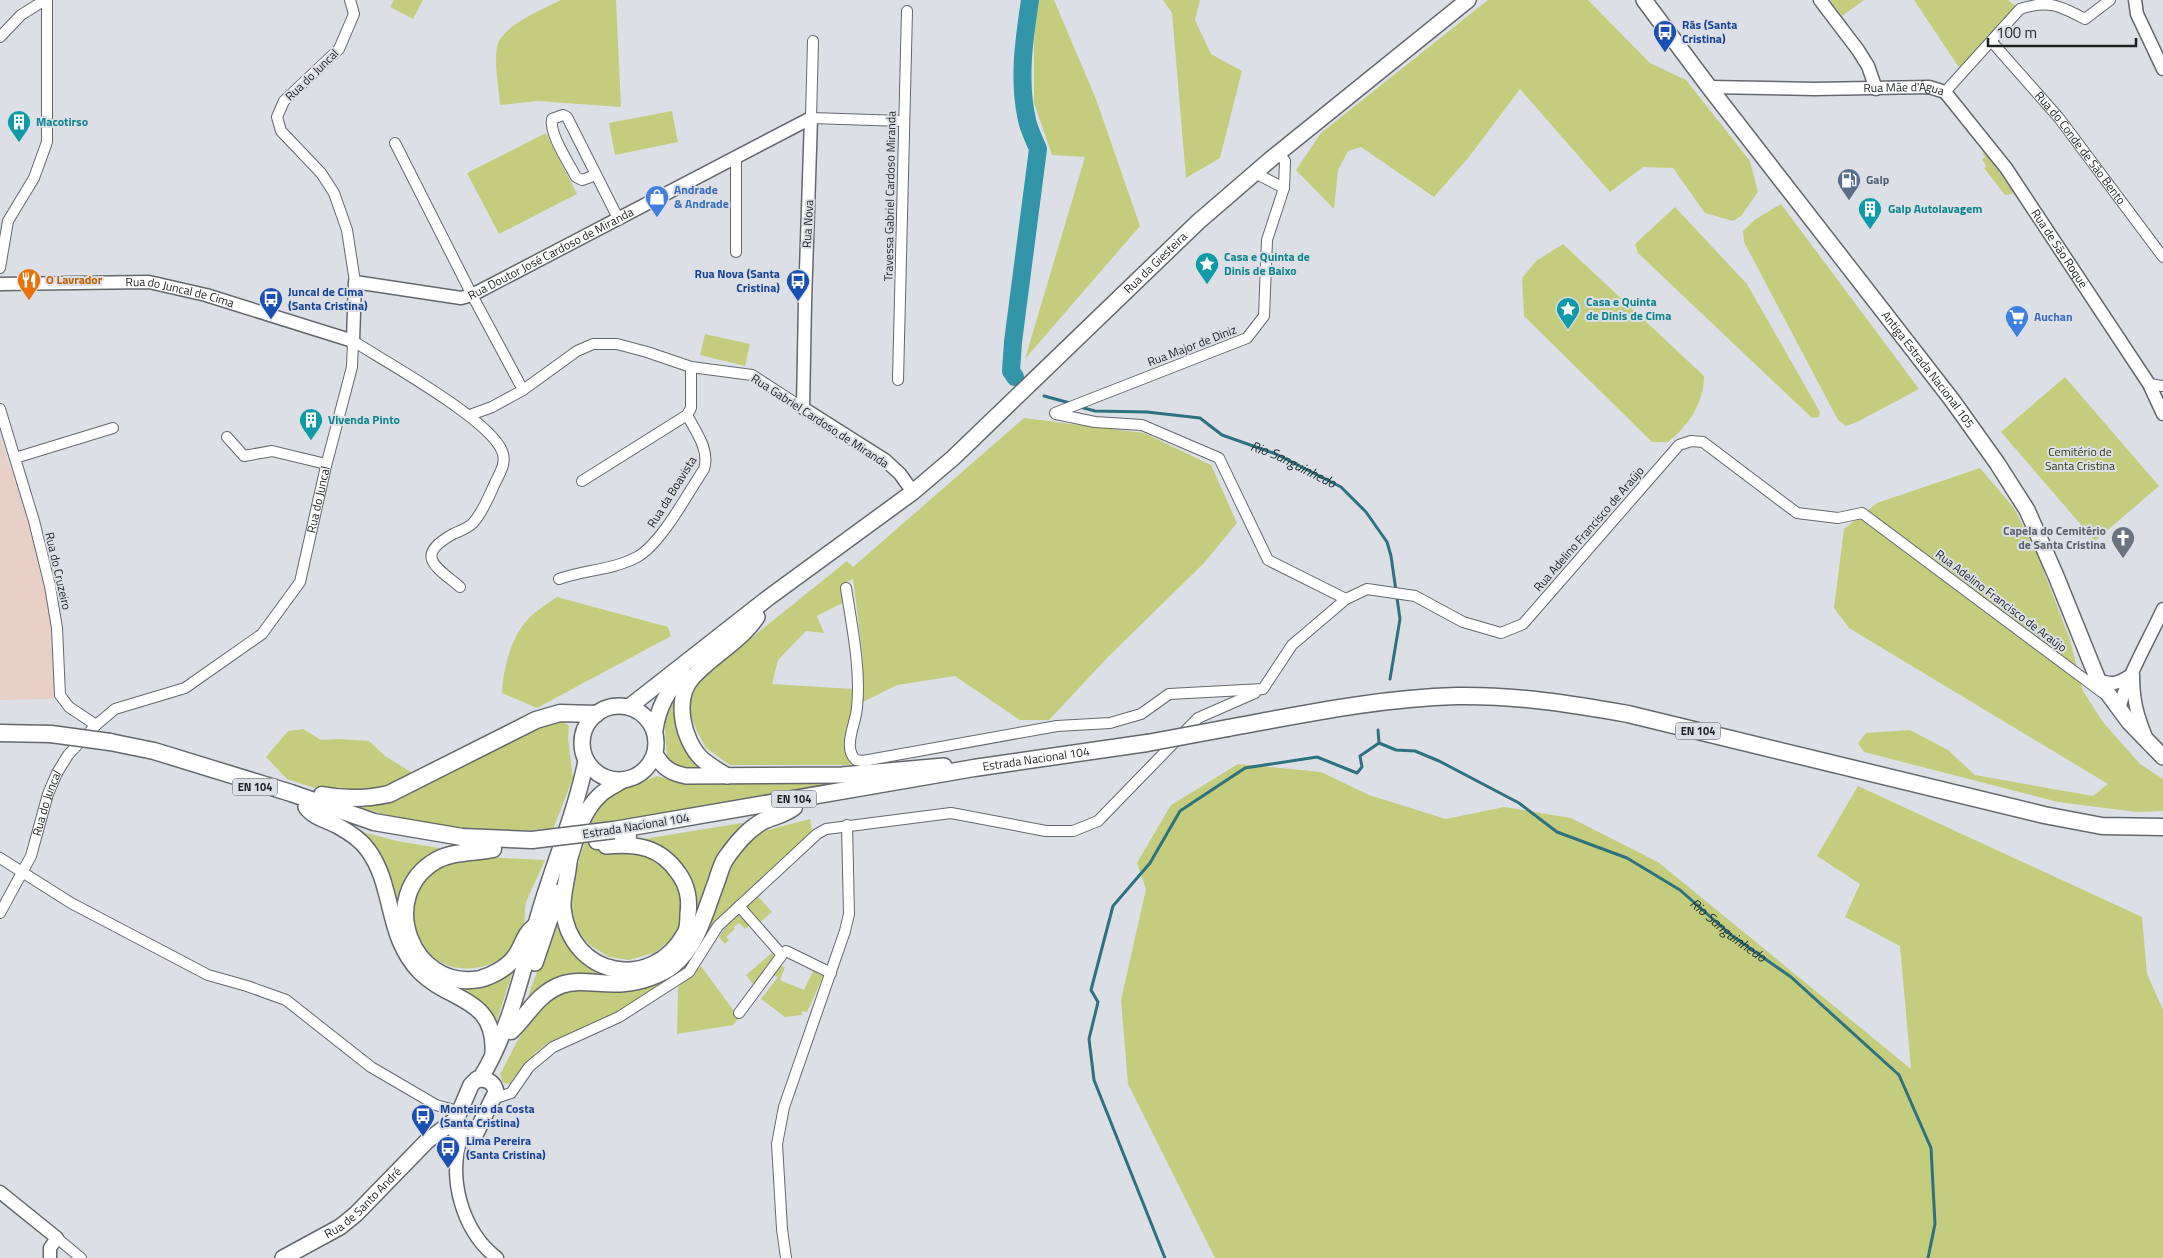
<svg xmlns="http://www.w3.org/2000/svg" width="2163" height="1258" viewBox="0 0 2163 1258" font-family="'Titillium Web',sans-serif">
	<rect width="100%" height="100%" fill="#dce0e6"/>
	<path fill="#e8d0c7" d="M0 435 36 547 51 621 56 699 0 700Z"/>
	<path fill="#c4cd7d" d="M394 0H423L413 19 390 7Z
		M561 0H616L621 107 538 101 500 105C499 87 494 65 497 47 500 26 544 9 561 0Z
		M1037 0H1054L1096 99 1140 226 1025 359 1085 157 1052 155 1034 103V45Z
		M1163 0H1200L1195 20 1211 54 1242 71 1220 158 1186 178 1172 13Z
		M1488 0H1588L1650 63 1686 80 1750 161 1758 192 1741 216 1733 221 1705 213 1673 168 1643 167 1610 192 1520 89 1469 157 1434 197 1361 147 1348 151 1338 170 1334 209 1296 170 1321 133Z
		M1830 0H1864L1842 16Z
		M1914 0H2008L2018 8 1960 69Z
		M672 111 678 142 615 155 609 123Z
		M546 133 577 194 499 234 467 173Z
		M1985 152 2013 192 2012 194 2005 195 1984 168 1986 166 1982 159 1985 157 1982 153Z
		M1781 204 1919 389 1857 422 1846 426 1838 420 1744 242 1743 231 1756 219Z
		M1675 207 1747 284 1820 412 1819 417 1812 418 1638 253 1635 244Z
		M1563 244 1704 376C1704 403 1689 425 1668 442H1652L1524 316 1522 278 1536 261Z
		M705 334 750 344 745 366 700 355Z
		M2065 377 2159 486 2095 541 2001 432Z
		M1024 418 1144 433 1211 465 1237 523 1204 563 1108 657 1049 720H1020L955 676 897 685 863 702V657L853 579 842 584 844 602 817 616 824 633 806 631 778 660 772 684 853 689 851 765H730L706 748 696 729 691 716V697L700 679 847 561 853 567Z
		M1980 468 2014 508 2039 559 2070 640 2083 691 2103 722 2140 764 2163 779V811L2137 812 2058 802 1864 752 1858 743 1866 733 1910 730 1948 750 1975 775 2093 796 2108 784 1849 628 1834 608 1844 529 1877 503Z
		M557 597 668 627 671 636 537 708 502 693C503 669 511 636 529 618 537 610 548 603 557 597Z
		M678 689 704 769 675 766 667 756 664 715Z
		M562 721 569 726 568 738 573 778 553 829 479 832 410 821 342 803 357 804 535 723Z
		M303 729 321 740 339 739 369 741 385 756 416 775 380 790 353 793 318 789 287 779 266 757 288 731Z
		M1238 764 1321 772 1369 795 1446 819 1504 807 1571 818 1658 862 1911 1069 1900 946 1845 917 1860 884 1817 856 1858 786 2142 917 2147 974 2163 1010V1258H1215L1128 1084 1121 1000 1146 889 1137 863 1171 805Z
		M657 776 679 782 887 777 622 822 628 850 650 854 669 868 679 884 684 908 682 921 671 939 654 953 629 960 609 957 591 946 577 932 571 912V885L590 826 601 804 613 793Z
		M810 819 812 832 738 899 708 931 687 967 671 979 610 1017 552 1041 536 1052 512 1084 503 1083 500 1074C512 1053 530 1010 552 998 572 986 621 988 646 986L710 921 729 871 736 858 748 844 760 832Z
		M748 822 688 937 696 904 690 875 674 855 644 839Z
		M355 830 397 841 451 850 432 857 399 915Z
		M463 856 545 860C539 874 532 888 526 902 524 910 526 920 523 928 521 935 513 949 507 954 482 975 442 974 423 946 404 919 413 880 441 863 447 860 456 858 463 856Z
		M756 894 772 912 759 923 744 905Z
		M740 913 751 924 745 929 739 923 734 927 735 929 726 937 729 940 725 944 719 937 734 914Z
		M556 920C574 960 583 964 624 976L526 1002Z
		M774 951 775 959 755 987 746 975Z
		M516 962 495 1026 442 980Z
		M779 965 785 967 780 980 804 990 814 969 824 974 807 1012 802 1011V1015L785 1017 761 999 778 977 772 975Z
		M701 966 739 1018 733 1025 677 1034 678 987Z"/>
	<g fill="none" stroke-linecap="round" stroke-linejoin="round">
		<g stroke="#2d7280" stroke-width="3">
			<path d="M1044 396 1070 403"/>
			<path id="s1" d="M1080 407 1095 411 1147 412 1200 418 1222 435 1276 454 1341 487 1366 512 1387 542 1391 556 1400 619 1390 679"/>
			<path id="s2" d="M1378 730 1379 743 1396 750 1415 751 1439 761 1519 803 1557 832 1627 858 1680 890 1731 935 1791 977 1899 1075 1931 1148 1935 1224 1928 1258"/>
			<path d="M1165 1258 1094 1080 1089 1039 1098 1002 1091 990 1113 906 1150 863 1180 811 1245 768 1317 757 1357 773 1362 767 1360 756 1379 743"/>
		</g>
		<path stroke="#3395a8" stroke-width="18" d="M1015 377 1011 371 1013 342 1038 149C1034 139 1029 130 1027 120 1018 80 1024 40 1030 0"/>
		<g stroke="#64686d" stroke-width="12">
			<g id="minor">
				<path d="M350 0 354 14 339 49 284 101 277 117 281 131 321 173 334 193 347 230 355 282"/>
				<path d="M0 37 21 15 45 0"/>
				<path d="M813 41 811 118 903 121"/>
				<path id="s3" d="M1992 42 2059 118 2163 257"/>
				<path d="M1945 92 2020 9C2048 0 2059 5 2085 19L2110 0"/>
				<path d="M395 143 472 295 523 390"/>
				<path d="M1255 173 1284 188"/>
				<path d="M596 175 582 180 576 177C569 163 549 134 552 119L563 115 567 117 619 220"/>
				<path d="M736 252V159"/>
				<path d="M0 268 8 221 34 178 47 142V0"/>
				<path d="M898 380 907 11"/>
				<path d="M2149 384 2163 386"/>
				<path d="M0 409 34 521 50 586 57 628 60 695 69 707 96 725"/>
				<path d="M1055 413 1247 338 1264 316 1267 240 1284 188 1285 161 1278 153"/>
				<path d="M1056 414 1095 422 1142 425 1219 458 1268 560 1346 599"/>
				<path d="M470 415 492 407 523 390 577 351 593 344H617L647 352 691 367 752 375 803 408"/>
				<path d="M227 437 244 456 272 451 326 464"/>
				<path d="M15 458 113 428"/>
				<path d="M582 481 687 415 691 408V367"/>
				<path d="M559 579C584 570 613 570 637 557 661 544 688 493 704 469 710 450 696 432 687 415"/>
				<path d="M846 588C852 627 861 669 857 708 856 723 842 748 856 760L863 761 1057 726 1110 723 1141 714 1169 694 1263 689 1292 645 1346 599 1367 589 1415 596 1463 622 1501 633 1523 624 1679 445 1691 441 1703 442 1797 513 1838 518 1862 513 2103 693"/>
				<path d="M0 858 71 903 208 975 247 986 286 1000 371 1067 436 1105 458 1111"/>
				<path id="s4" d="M0 913 31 856 48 794 57 773 68 755 96 725 115 709 185 688 262 634 300 582 326 466 352 367 353 341C386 362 489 419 502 451 507 462 500 473 495 483 489 496 483 512 473 523 468 528 460 531 453 534 414 556 435 566 460 587"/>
				<path d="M786 951 831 973"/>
				<path d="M739 1013 782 955 739 906"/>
				<path d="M493 1099 511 1093 529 1067 553 1047 619 1017 689 972 718 926 817 834 826 829 951 813 1046 831H1073L1098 821 1198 718 1255 693"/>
				<path d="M57 1238 81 1258"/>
				<path d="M786 1258 782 1229 777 1144 784 1107 845 931 849 914 847 825"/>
			</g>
		</g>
		<g stroke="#64686d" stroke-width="15">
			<g id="tertiary">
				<path d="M1820 0 1858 50 1868 66 1876 89"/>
				<path d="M2135 0 2137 14 2163 69"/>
				<path id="s5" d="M1709 87 1815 89 1929 87 1945 92 2006 168 2149 384 2163 414"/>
				<path id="s6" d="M0 284 149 282 206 295 353 341 355 282 461 298 472 295 811 118 805 302 803 408 885 460 900 474 913 492"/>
				<path d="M2133 675C2133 700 2137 715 2146 737"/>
				<path d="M2098 680C2113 685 2118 684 2131 675"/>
				<path d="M2119 710C2126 678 2149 640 2163 609"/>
				<path d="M462 1136C447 1177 462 1231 497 1258"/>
				<path d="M0 1192 57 1238 50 1248V1258"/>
			</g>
		</g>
		<g stroke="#64686d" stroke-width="18">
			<g id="secondary">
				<path id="s7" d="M1644 0 1709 87 1952 400 1997 463 2027 510 2056 576 2098 680 2129 722 2163 757"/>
				<circle cx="619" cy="743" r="37"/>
				<path id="s8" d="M629 707 768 598 913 492 953 458 1198 222 1271 159 1468 0"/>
				<path d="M655 730C658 708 667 690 684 675"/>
				<path d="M655 754C663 768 671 773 686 776L842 775 944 766"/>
				<path d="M727 776C719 771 709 765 702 759 683 741 673 698 693 677 713 655 740 642 757 617"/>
				<path d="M306 807C314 818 327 820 338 826 349 832 361 840 368 850 395 887 385 936 420 972 450 1002 496 997 493 1053"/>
				<path d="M569 862C568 876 562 895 563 908 570 977 652 993 685 933 688 928 688 920 688 914 690 900 687 885 679 874 661 847 637 843 606 846"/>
				<path d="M566 870C575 845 579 814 600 795 606 789 616 785 623 780"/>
				<path d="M535 963 559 892"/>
				<path d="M477 1079C487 1079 494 1081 496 1092L475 1135C466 1139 457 1136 453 1127L471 1085Z"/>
				<path d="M480 1079C511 1030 524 963 541 907 556 858 576 810 586 761"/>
				<path id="s9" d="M283 1258 340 1227 356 1214 427 1141 455 1120"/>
			</g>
		</g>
		<g stroke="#64686d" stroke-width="19">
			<g id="primary">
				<path d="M1228 728C1304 714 1380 698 1457 696 1515 695 1572 704 1628 714L2044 815 2102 826 2163 827"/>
				<path d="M0 733 51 734"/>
				<path d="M110 742 154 751 291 793 374 822 462 837 532 840"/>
				<path d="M322 795C346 800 366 799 389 794L536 720 560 713 596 714"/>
				<path id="s10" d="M614 830 974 768 1147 743"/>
				<path d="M597 841 628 836"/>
				<path d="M493 849C475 853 454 851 437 860 375 895 411 992 480 979 492 976 508 967 515 957 523 947 524 933 536 926"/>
				<path d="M511 1031C528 1015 537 994 561 985 581 978 604 986 625 983 640 982 660 975 672 966 697 947 705 912 716 883 719 875 721 865 726 858 736 844 747 830 763 821 774 816 784 815 794 807"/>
			</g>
		</g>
		<use href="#minor" stroke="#fff" stroke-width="10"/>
		<use href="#tertiary" stroke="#fff" stroke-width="12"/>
		<use href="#secondary" stroke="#fff" stroke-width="15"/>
		<use href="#primary" stroke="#fff" stroke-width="16"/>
		<g stroke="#64686d" stroke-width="19" stroke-linecap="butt">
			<path id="primary-bridge" d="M51 734 110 742
				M1147 743 1228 728
				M532 840 614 830"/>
		</g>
		<use href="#primary-bridge" stroke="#fff" stroke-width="16"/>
	</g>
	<defs>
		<g id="bus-pin" transform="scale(1.25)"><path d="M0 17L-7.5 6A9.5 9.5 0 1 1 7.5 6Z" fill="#1a4fb4" stroke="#dce0e6"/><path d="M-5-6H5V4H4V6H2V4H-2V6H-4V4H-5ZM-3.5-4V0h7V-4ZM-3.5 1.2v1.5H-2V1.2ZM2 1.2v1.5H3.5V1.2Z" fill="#fff"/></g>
		<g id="building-pin" transform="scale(1.25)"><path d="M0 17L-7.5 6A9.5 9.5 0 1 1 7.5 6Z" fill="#0f9aa8" stroke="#dce0e6"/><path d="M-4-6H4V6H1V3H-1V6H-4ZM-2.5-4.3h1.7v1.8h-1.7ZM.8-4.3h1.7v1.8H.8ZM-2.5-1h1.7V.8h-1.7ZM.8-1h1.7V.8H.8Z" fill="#fff"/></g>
		<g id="fuel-pin" transform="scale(1.25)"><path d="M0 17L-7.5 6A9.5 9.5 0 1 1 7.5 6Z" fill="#5c6f8a" stroke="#dce0e6"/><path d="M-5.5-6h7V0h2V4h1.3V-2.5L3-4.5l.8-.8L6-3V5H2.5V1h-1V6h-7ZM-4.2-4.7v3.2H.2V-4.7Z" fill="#fff"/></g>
		<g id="shop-pin" transform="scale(1.25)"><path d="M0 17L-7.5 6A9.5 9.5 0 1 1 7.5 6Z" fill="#3f7fe0" stroke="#dce0e6"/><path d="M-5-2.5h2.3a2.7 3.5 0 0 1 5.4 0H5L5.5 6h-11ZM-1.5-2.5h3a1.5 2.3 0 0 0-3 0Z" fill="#fff"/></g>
		<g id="sight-pin" transform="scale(1.25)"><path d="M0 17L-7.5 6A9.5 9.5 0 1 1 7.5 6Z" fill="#0f9aa8" stroke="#dce0e6"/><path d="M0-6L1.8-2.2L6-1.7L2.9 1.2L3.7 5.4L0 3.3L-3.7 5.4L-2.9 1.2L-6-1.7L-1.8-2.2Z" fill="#fff"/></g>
		<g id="restaurant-pin" transform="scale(1.25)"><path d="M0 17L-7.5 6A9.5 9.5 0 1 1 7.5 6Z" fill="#e8710a" stroke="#dce0e6"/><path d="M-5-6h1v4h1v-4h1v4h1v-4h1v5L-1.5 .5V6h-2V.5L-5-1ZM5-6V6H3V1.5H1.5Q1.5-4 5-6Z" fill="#fff"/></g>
		<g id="supermarket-pin" transform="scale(1.25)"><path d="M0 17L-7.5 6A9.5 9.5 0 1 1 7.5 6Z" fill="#3f7fe0" stroke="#dce0e6"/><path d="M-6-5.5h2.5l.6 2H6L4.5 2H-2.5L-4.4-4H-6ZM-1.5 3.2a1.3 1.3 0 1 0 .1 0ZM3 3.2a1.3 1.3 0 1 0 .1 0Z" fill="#fff"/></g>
		<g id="church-pin" transform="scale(1.25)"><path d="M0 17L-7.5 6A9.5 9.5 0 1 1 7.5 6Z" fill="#6b7280" stroke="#dce0e6"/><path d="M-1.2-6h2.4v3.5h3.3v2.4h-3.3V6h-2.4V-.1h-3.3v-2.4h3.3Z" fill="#fff"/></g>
	</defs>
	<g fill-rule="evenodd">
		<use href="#bus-pin" x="1665" y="32"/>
		<use href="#building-pin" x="19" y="122"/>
		<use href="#fuel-pin" x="1849" y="180"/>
		<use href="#shop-pin" x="657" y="197"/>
		<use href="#building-pin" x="1870" y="209"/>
		<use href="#sight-pin" x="1207" y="264"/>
		<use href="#restaurant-pin" x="29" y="280"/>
		<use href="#bus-pin" x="798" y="281"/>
		<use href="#bus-pin" x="271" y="299"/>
		<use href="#sight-pin" x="1568" y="309"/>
		<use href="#supermarket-pin" x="2017" y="317"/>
		<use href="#building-pin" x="311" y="420"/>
		<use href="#church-pin" x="2123" y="538"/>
		<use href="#bus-pin" x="423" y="1116"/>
		<use href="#bus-pin" x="448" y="1148"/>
	</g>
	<g text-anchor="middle" stroke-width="4" stroke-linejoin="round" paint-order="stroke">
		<g fill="#dce0e6" stroke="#575a5d" stroke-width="1">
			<rect x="1675.5" y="722.5" width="45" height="17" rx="4"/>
			<rect x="232.5" y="778.5" width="45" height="17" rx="4"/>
			<rect x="771.5" y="790.5" width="45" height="17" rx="4"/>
		</g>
		<g font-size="11" font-weight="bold" fill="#1e2022">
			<text x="1698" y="735">EN 104</text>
			<text x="255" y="791">EN 104</text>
			<text x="794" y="803">EN 104</text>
		</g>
		<g font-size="12" font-weight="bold" fill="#164399" stroke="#dce0e6" text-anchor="start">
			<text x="1682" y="29">Rãs (Santa<tspan x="1682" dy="14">Cristina)</tspan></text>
			<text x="780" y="278" text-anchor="end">Rua Nova (Santa<tspan x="780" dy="14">Cristina)</tspan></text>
			<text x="288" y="296">Juncal de Cima<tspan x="288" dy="14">(Santa Cristina)</tspan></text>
			<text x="440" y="1113">Monteiro da Costa<tspan x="440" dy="14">(Santa Cristina)</tspan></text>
			<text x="466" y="1145">Lima Pereira<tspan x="466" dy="14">(Santa Cristina)</tspan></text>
		</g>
		<g font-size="12" fill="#1e2022" stroke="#dce0e6">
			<text transform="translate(312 75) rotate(-44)" y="4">Rua do Juncal</text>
			<text dy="4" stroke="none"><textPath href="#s5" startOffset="195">Rua Mãe d'Água</textPath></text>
			<text dy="4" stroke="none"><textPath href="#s3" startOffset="138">Rua do Conde de São Bento</textPath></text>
			<text transform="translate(890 196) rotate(-89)" y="4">Travessa Gabriel Cardoso Miranda</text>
			<text transform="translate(808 224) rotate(-87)" y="4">Rua Nova</text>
			<text dy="4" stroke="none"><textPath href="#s5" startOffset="431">Rua de São Roque</textPath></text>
			<text dy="4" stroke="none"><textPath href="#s6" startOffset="628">Rua Doutor José Cardoso de Miranda</textPath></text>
			<text dy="4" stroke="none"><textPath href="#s8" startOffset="690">Rua da Giesteira</textPath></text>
			<text dy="4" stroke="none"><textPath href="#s6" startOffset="181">Rua do Juncal de Cima</textPath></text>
			<text transform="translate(1192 346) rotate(-21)" y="4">Rua Major de Diniz</text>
			<text dy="4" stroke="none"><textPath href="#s7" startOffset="466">Antiga Estrada Nacional 105</textPath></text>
			<text transform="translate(820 421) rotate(33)" y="4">Rua Gabriel Cardoso de Miranda</text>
			<text transform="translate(672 492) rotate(-58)" y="4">Rua da Boavista</text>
			<text dy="4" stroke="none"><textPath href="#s4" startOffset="555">Rua do Juncal</textPath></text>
			<text transform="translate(1589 529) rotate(-49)" y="4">Rua Adelino Francisco de Araújo</text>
			<text transform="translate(58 571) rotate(77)" y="4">Rua do Cruzeiro</text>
			<text transform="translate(2001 601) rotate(37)" y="4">Rua Adelino Francisco de Araújo</text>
			<text dy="4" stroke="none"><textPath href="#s10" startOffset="428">Estrada Nacional 104</textPath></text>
			<text dy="4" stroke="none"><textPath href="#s4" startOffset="120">Rua do Juncal</textPath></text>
			<text transform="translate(636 826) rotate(-9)" y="4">Estrada Nacional 104</text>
			<text dy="4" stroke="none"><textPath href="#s9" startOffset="98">Rua de Santo André</textPath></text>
		</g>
		<g font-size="12" font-weight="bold" fill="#0d838f" stroke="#dce0e6" text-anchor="start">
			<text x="36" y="126">Macotirso</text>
			<text x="1888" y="213">Galp Autolavagem</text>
			<text x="1224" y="261">Casa e Quinta de<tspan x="1224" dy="14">Dinis de Baixo</tspan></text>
			<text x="1586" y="306">Casa e Quinta<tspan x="1586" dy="14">de Dinis de Cima</tspan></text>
			<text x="328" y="424">Vivenda Pinto</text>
		</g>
		<g font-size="12" font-weight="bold" fill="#4e5e75" stroke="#dce0e6" text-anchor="start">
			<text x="1866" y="184">Galp</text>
		</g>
		<g font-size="12" font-weight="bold" fill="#366cbe" stroke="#dce0e6" text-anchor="start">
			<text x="674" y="194">Andrade<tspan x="674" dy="14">&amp; Andrade</tspan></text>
			<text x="2034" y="321">Auchan</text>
		</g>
		<g font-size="12" font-weight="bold" fill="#c56008" stroke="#dce0e6" text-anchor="start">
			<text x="46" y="284">O Lavrador</text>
		</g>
		<g font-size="12" fill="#33360f" stroke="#dce0e6">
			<text x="2080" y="456">Cemitério de<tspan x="2080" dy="14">Santa Cristina</tspan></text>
		</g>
		<g font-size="12" font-weight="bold" fill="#5b616d" stroke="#dce0e6" text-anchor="end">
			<text x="2106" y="535">Capela do Cemitério<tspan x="2106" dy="14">de Santa Cristina</tspan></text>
		</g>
		<g font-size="14" font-style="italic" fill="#21373b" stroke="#dce0e6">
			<text dy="5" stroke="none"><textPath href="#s1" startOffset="226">Rio Sanguinhedo</textPath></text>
			<text dy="5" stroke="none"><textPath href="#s2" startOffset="414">Rio Sanguinhedo</textPath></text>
		</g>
	</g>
	<path d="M1988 38v8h148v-8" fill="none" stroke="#1e2022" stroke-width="2.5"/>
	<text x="1996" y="38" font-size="15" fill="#1e2022" stroke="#dce0e6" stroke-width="4" paint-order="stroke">100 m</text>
</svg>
